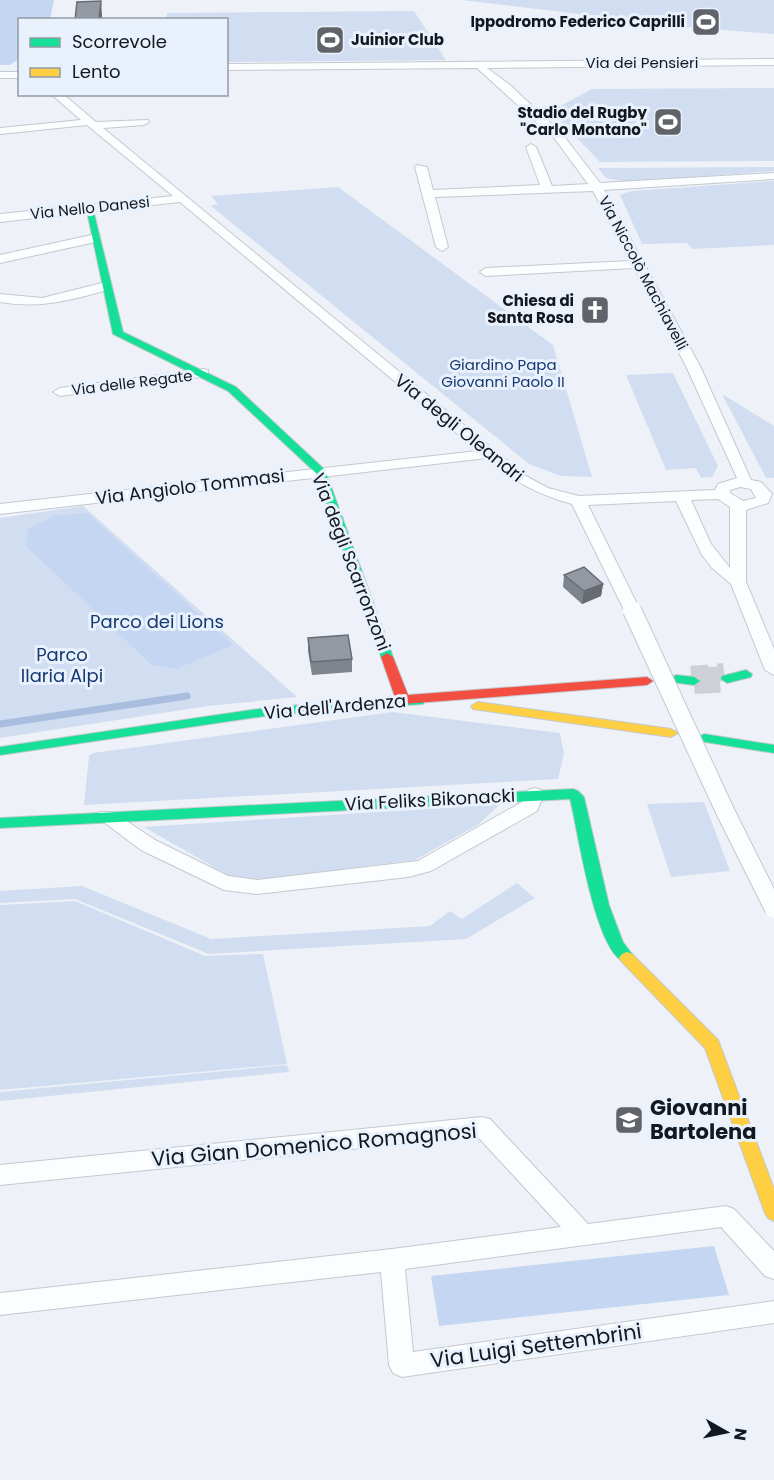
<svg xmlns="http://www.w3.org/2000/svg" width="774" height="1480" viewBox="0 0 774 1480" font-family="Poppins,sans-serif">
	<rect width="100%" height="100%" fill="#eef2f8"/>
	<path fill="#d1ddf0" d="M462 0H774V34L686 27Z
		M414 11 446 60 227 62 226 20 166 19 167 13Z
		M774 88V161L600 162 551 111 592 89Z
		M774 167V171L627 182 606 178 598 168Z
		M774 181V245L692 249 687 243 642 244 620 195 632 191Z
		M338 187 553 345 592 477 561 476 529 464 211 206 218 204 211 196Z
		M673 373 718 466 712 477 701 478 696 468 666 470 626 375Z
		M722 394 774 426V478H766Z
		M83 506 297 697 208 706 0 738V518Z
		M393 712 560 733 564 754 558 779 84 805 89 756 93 753Z
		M704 802 730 871 671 877 647 804Z
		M500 804 479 824 415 860 240 882 144 827Z
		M517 883 535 898 466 939 209 954 75 899 0 903V891L82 886 211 939 430 926 450 911 462 919Z
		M75 901 205 956 263 954 287 1064 0 1090V905Z
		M287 1065 289 1072 0 1101V1092Z"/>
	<path fill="#c4d6f2" d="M0 0H54L50 19 20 20 19 59 10 65H0Z
		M87 513 233 645 176 669 152 665 26 546 28 529 53 516Z
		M714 1246 729 1295 439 1326 431 1276Z"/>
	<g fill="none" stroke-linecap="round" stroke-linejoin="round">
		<path stroke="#a9bedf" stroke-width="7" d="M0 724 187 696"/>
		<path stroke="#cdd1d7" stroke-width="18" stroke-dasharray="18 9" stroke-linecap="butt" d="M691 675 724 672"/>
		<path stroke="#cdd1d7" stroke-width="26" stroke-dasharray="26 13" stroke-linecap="butt" d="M694 681 727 679"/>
		<g stroke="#c4c8cf" stroke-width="2">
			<path id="street" d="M774 59V65L487 68 510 85 563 135 600 183 774 173V179L604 190 700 366 751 480 761 482 772 494 768 503 746 510V582L774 649V675L765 670 731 584 712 568 702 555 676 501 588 505 640 610 632 615 624 610 572 504C535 493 516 483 487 458L0 514V504L478 451 180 202 0 222V214L173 196 87 125 0 134V128L81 120 51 94H63L96 122 148 120 149 122 144 125 103 128 526 476 548 488 579 496 715 490 718 484 737 478 686 366 634 268 486 276 480 272 486 268 630 261 593 191 435 197 448 247 442 251 436 247 415 167 417 165 427 167 433 190 540 185 526 147 531 144 536 147 552 186 588 184 555 139 477 68 226 70V64ZM740 487 751 489 756 498 743 501 730 493V490ZM718 499 730 507V568L711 544 691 500Z
				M0 72H20V78H0Z
				M96 234 100 235V241L0 263V255Z
				M106 282 112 286 110 289C73 300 39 309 0 302V294L42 298Z
				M203 369 208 370V376L60 396 53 392 60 388Z
				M535 788 542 790 544 794 537 811 431 871 408 877 257 894 224 890 141 850 97 817 99 812H113L155 840 228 876 257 880 418 861 522 802 528 790Z
				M482 1117 490 1119 588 1224 726 1206 734 1209 774 1251V1279L765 1276 721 1227 405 1269 413 1352 774 1301V1323L402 1377 393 1373 389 1365 381 1272 0 1315V1293L392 1249 561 1227 477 1136 0 1185V1165Z"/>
		</g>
		<g stroke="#c4c8cf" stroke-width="2">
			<path id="fast" d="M86 207 93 209 123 332 236 387 325 470 393 657 392 660 387 661 381 657 316 473 228 391 113 334Z
				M746 670 752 674 751 677 727 683 721 679 722 676Z
				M676 675 694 677 700 681 694 685 671 682 670 679Z
				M418 697 425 701 423 704 272 715 0 755V747L272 707Z
				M704 734 774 745V753L699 741 697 738Z
				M573 789 578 791 584 797 609 905 623 942 635 958 632 962C597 973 577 823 570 799L0 828V818Z"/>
		</g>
		<g stroke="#c4c8cf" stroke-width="2">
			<path id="slow" d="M478 702 671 729 678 733 671 737 473 709 471 706Z
				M627 952 632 954 718 1040 774 1189V1221L768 1218 765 1213 705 1048 622 962 619 958 622 954Z"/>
		</g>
		<g stroke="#c4c8cf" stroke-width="2">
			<path id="jam" d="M387 653 393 657 408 695 647 677 653 681 647 685 403 704 396 700 381 657Z"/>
		</g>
		<use href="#street" fill="#fcfdfe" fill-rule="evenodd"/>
		<use href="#fast" fill="#16e098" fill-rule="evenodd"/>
		<use href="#slow" fill="#ffcf43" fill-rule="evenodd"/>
		<use href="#jam" fill="#f24e42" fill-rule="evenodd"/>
		<g stroke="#c4c8cf" stroke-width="20" stroke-linecap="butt">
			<path id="street-bridge" d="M632 610 724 809 774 909"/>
		</g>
		<use href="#street-bridge" stroke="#fcfdfe" stroke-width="18"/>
	</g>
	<path fill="#7e848c" d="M564 575 603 584 601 596 582 604 563 587Z
		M308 638 352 659V672L312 675 308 651Z"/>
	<path fill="#676b72" d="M101 1 102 15V20H99Z
		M603 584 601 596 582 604 584 591Z"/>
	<path fill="#9399a3" stroke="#676b72" stroke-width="1.5" d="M101 1 99 20H75L77 2Z
		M584 567 603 584 584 591 564 575Z
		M348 635 352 659 311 662 308 638Z"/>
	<defs>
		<g id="stadium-square" transform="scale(1.5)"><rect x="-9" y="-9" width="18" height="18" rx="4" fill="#60646a" stroke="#e9f1fd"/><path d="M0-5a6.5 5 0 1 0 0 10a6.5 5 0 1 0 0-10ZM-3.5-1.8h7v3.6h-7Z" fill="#fff"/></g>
		<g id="church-square" transform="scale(1.5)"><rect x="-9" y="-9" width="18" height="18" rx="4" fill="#60646a" stroke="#e9f1fd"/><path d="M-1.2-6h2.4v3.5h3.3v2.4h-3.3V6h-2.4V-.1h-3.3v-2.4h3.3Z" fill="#fff"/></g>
		<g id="school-square" transform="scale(1.5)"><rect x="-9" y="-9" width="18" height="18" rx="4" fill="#60646a" stroke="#e9f1fd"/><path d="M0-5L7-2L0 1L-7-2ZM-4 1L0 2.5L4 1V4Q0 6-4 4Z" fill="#fff"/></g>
	</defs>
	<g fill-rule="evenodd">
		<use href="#stadium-square" x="706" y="22"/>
		<use href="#stadium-square" x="330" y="40"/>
		<use href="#stadium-square" x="668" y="122"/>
		<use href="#church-square" x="595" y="310"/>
		<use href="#school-square" x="629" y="1120"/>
	</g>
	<g text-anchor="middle" stroke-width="6" stroke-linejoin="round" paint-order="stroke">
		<g font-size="15" font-weight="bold" fill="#13171e" stroke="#e9f1fd" text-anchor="end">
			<text x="685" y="27">Ippodromo Federico Caprilli</text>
			<text x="351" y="45" text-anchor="start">Juinior Club</text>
			<text x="647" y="118">Stadio del Rugby<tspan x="647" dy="17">"Carlo Montano"</tspan></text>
			<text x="574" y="306">Chiesa di<tspan x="574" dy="17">Santa Rosa</tspan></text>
		</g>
		<g font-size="15" fill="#13171e" stroke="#e9f1fd">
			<text x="642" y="68">Via dei Pensieri</text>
			<text transform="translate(90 208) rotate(-6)" y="5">Via Nello Danesi</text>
			<text transform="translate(643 273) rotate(62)" y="5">Via Niccolò Machiavelli</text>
			<text transform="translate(132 383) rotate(-7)" y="5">Via delle Regate</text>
		</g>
		<g font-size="15" fill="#16396f" stroke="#e9f1fd">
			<text x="503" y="370">Giardino Papa<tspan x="503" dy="17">Giovanni Paolo II</tspan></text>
		</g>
		<g font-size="18" fill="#13171e" stroke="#e9f1fd">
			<text transform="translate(459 428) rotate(39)" y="6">Via degli Oleandri</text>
			<text transform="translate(190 487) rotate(-7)" y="6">Via Angiolo Tommasi</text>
			<text transform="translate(351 562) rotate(69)" y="6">Via degli Scarronzoni</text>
			<text transform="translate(335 707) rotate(-5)" y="6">Via dell'Ardenza</text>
			<text transform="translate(430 800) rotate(-3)" y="6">Via Feliks Bikonacki</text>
		</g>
		<g font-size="18" fill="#16396f" stroke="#e9f1fd">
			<text x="157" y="628">Parco dei Lions</text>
			<text x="62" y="661">Parco<tspan x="62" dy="21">Ilaria Alpi</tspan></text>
		</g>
		<g font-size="21" font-weight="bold" fill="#13171e" stroke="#e9f1fd" text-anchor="start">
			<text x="650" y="1115">Giovanni<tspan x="650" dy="24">Bartolena</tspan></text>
		</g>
		<g font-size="21" fill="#13171e" stroke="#e9f1fd">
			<text transform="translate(314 1145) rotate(-5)" y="7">Via Gian Domenico Romagnosi</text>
			<text transform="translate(536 1346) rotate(-8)" y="7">Via Luigi Settembrini</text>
		</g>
	</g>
	<rect x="18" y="18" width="210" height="78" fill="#e9f1fd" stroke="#939aa4" stroke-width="1.5"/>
	<rect x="30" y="38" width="30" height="9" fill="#16e098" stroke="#939aa4" stroke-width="1.5"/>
	<text x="72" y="48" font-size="18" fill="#13171e">Scorrevole</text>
	<rect x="30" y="68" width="30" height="9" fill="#ffcf43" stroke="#939aa4" stroke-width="1.5"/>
	<text x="72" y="78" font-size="18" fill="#13171e">Lento</text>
	<g transform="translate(726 1432) rotate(99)" stroke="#e9f1fd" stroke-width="4.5" paint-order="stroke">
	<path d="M0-4.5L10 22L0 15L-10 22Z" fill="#13171e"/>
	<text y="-9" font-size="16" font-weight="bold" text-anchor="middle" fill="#13171e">N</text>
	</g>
</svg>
